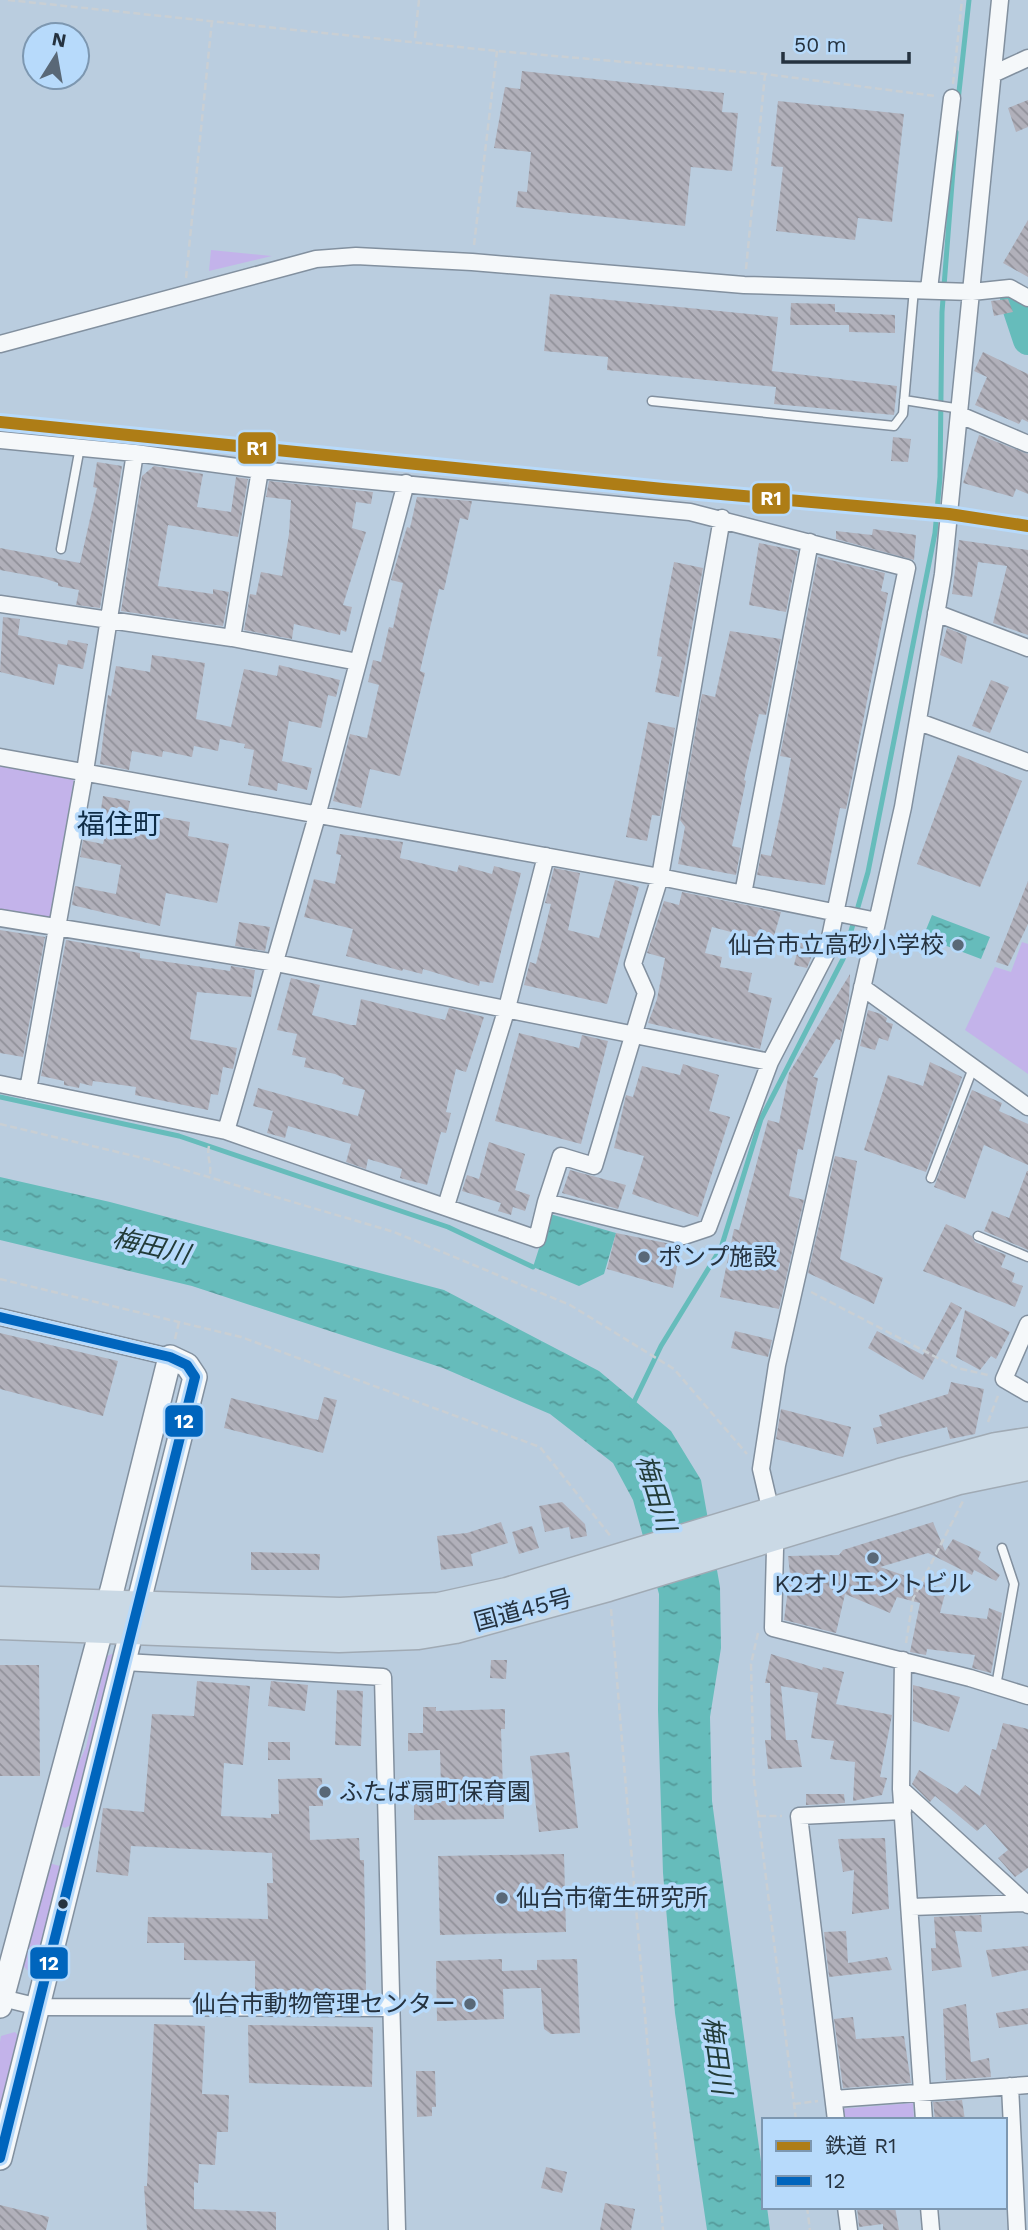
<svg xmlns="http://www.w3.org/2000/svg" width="1028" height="2230" viewBox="0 0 1028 2230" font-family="'Work Sans','Noto Sans JP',sans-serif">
	<defs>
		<pattern id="water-ripples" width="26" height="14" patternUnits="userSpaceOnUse" patternTransform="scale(1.75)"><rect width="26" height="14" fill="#66bcbb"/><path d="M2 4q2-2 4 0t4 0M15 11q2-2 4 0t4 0" fill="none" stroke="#549999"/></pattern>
		<pattern id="building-back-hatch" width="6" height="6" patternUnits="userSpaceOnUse" patternTransform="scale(1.75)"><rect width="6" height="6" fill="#b1b0ba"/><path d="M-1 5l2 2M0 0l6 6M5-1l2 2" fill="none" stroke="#909099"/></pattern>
	</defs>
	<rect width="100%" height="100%" fill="#bacddf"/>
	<path fill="#c3b3ea" d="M211 250 272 256 209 271Z
		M0 766 74 779 49 921 0 913Z
		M1022 942 1028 944V1074L965 1030 995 967 1011 972Z
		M112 1654 117 1656 75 1823 65 1828 59 1825 60 1804 86 1747 107 1656Z
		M49 1863 63 1867 36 1969 28 1971 21 1963Z
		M15 2032 20 2038 0 2117V2042L1 2036Z
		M913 2103 914 2120H841L839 2109Z"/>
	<path fill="url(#water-ripples)" d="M932 915 990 937 981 959 923 937Z
		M0 1177 110 1202 444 1290 599 1371 671 1431 701 1480 720 1587 721 1648 710 1717 712 1801 764 2184V2207H767L770 2230H707L675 2013 663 1873 658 1710 659 1594 633 1500 613 1463 550 1414 443 1368 192 1286 0 1240Z
		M550 1214 616 1233 604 1274 579 1286 533 1267Z"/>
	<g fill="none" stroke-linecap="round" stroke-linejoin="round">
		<path stroke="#66bcbb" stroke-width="5" d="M958 101 969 0
			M0 1097 179 1136 448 1227 533 1267
			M632 1406 661 1346 721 1248 761 1119 843 959 868 872 935 533 940 477 942 312 956 132"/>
		<path stroke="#66bcbb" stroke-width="30" d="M1015 301 1028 340"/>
	</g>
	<path fill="url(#building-back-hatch)" d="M522 71 724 93 722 112 738 113 732 171 691 167 685 226 516 207 518 191 527 192 531 152 494 148 505 87 520 89Z
		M1028 100V127L1016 132 1008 108Z
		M778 101 904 114 892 222 858 218 855 240 776 231 783 167 771 166Z
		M1028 220V277L1003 263Z
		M550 294 778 317 772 371 897 386 894 415 774 404 776 387 607 370 608 357 544 351Z
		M1008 299 1013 312 994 316 991 301Z
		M791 303 835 304V312L895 315V333L849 332V325H790Z
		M983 352 1028 374V422L1022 419 1019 424 975 405 987 377 974 371Z
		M979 435 1028 454V494L1016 489 1013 497 963 483Z
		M893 437 911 439 908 462 891 461Z
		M97 462 122 466 100 608 76 605 79 590 58 586V583L43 578 0 570V548L80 563 97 488 93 487Z
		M154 466 203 474 197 507 231 512 236 477 248 479 238 537 168 525 158 586 213 594V589L229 592 223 626 121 611 142 476Z
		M269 481 373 492 371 504 356 502 352 528 366 532 343 605 352 607 346 632 341 630 340 635 294 624 292 639 244 630 250 594 256 595 261 572 282 576 289 534 291 500 266 497Z
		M417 497 472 501 468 520 460 518 444 590 439 589 420 671 425 673 400 776 370 769 361 808 333 801 350 734 367 738 379 685 368 682 373 660 381 662 389 627 393 628 403 583 391 580 407 527 410 528Z
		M873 529 916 535 914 560 836 539V531L872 535Z
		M959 540 1028 550V635L993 623 1007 566 978 562 972 597 952 594Z
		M759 543 798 551 786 612 749 605Z
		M818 557 885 573 881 591 888 593 846 809 840 808 825 885 757 875 761 854 771 856 784 796 791 758 780 756Z
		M674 562 703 568 679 697 655 692 662 657 657 656 659 642Z
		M3 617 20 619 18 635 67 645 68 640 88 644 83 669 58 664 54 685 0 672Z
		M947 628 967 636 962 664 940 655Z
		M730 631 781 639 766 715 759 714 744 780 746 781 732 846 741 848 736 875 678 864 685 827 680 820 702 694 715 697Z
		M152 655 205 663 196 719 231 727 244 669 277 676 279 665 340 680 336 697 328 695 321 728 289 721 282 761 312 768 307 790 278 783 277 791 248 785 254 750 244 748 245 744 220 739 218 751 194 746 192 757 163 751 162 757 132 751 129 770 100 764 108 695 111 696 116 666 150 672Z
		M991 680 1009 687 990 733 972 726Z
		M648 722 675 728 660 816 652 815 647 841 626 837Z
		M958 755 1022 781 980 887 917 864Z
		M103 796 130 801 128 811 190 822 188 836 229 844 217 903 166 893 160 926 72 905 75 886 116 894 121 865 80 857 83 840 103 844 109 818 100 816Z
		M340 834 403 842 400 858 457 872 459 865 492 874 494 866 521 873 493 983 480 981 479 986 423 969 422 974 403 969 402 971 346 956 353 929 304 917 314 879 335 884 341 855 336 854Z
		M554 868 580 873 568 930 599 938 615 880 639 887 607 1004 524 985 530 962 536 964 551 904 545 903Z
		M1028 881V924L1008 966 996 962Z
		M682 892 781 912 772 943 712 927 705 953 722 957 720 967 752 973 748 992 772 998 760 1049 648 1023 657 999 665 958 647 953 664 901 679 905Z
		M239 922 270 927 265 951 235 946Z
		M0 930 45 937 23 1057 0 1053Z
		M66 940 140 953V958L230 971 231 966 255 970 251 997 197 992 190 1039 237 1048 233 1069 223 1067 218 1095 211 1094 208 1110 135 1095 136 1087 93 1081 92 1086 80 1083 79 1088 64 1085V1081L41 1076Z
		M800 941 816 945 807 968 794 965Z
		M850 974 849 1000 840 1040 836 1039 813 1077 818 1078 803 1150 798 1149 789 1196 804 1200 779 1309 720 1297 734 1229 739 1230 768 1120 779 1123 789 1073Z
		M291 978 320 985 312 1015 351 1025H356L361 999 445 1020 449 1008 484 1017 466 1072 456 1069 446 1112 451 1113 446 1133 441 1132 427 1185 400 1178 402 1169 368 1159 366 1169 346 1162 351 1144 288 1126 285 1138 267 1133 273 1111 253 1106 258 1088 358 1116 365 1090 342 1084 344 1078 335 1074 304 1067 306 1058 292 1055 297 1034 277 1030Z
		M868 1010 881 1014 887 1018 886 1022 893 1024 888 1041 879 1038 875 1050 860 1046Z
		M519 1033 579 1048 582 1035 608 1041 581 1144 495 1121Z
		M930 1062 962 1077 926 1172 864 1150 888 1075 923 1086Z
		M683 1064 719 1075 709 1111 730 1117 698 1217 632 1194 644 1156 614 1148 626 1095 633 1097 642 1066 680 1075Z
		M972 1090 1002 1103 999 1111 1028 1124V1165L984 1145 965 1199 934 1187Z
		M489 1142 525 1154 515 1190 530 1195 525 1211 513 1207 511 1215 498 1211 501 1203 462 1191 467 1175 479 1179Z
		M835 1156 857 1161 840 1259 883 1278 874 1304 808 1273Z
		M570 1170 626 1185 618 1209 562 1193Z
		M1027 1171H1028V1250L984 1231 992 1211 1009 1218Z
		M946 1224 972 1236 975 1242 1006 1255 1001 1267 1015 1273 1012 1282 1023 1286 1015 1307 923 1271Z
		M616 1233 681 1246 673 1288 607 1269Z
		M951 1302 962 1308 923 1380 868 1348 877 1331 923 1355Z
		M965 1310 1010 1332 996 1359 991 1356 980 1370 956 1357Z
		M735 1331 772 1340 768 1357 731 1348Z
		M0 1333 118 1361 103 1416 0 1389Z
		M951 1382 984 1389 975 1434 950 1439 947 1427 877 1444 873 1428 882 1426 879 1415 948 1394Z
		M324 1397 337 1400 323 1453 224 1428 231 1398 318 1420Z
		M781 1409 851 1427 843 1457 776 1439Z
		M562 1502 585 1524 587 1536 571 1539 569 1527 545 1532 539 1506Z
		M501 1522 508 1543 471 1554 473 1566 441 1570 437 1536 467 1533Z
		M933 1522 945 1551 953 1539 981 1552 978 1559 1000 1575 996 1581 974 1570 972 1575 928 1553 880 1567 946 1590 940 1613 987 1619 989 1608 1002 1613 991 1673 972 1668 975 1655 927 1649 926 1655 910 1652 920 1603 897 1597 890 1613 845 1594 836 1633 784 1620 790 1574 788 1556 839 1555 843 1550Z
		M532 1526 539 1548 519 1554 512 1532Z
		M251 1552 320 1554 319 1570H251Z
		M771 1654 822 1670 823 1667 844 1672 836 1704 892 1715 880 1777 887 1778 882 1795 853 1801 855 1762 830 1759 834 1741 811 1738 818 1693 781 1686 786 1740H797L802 1767 768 1769 765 1740H771L770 1683H765Z
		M491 1660H507L506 1679 490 1678Z
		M0 1665H39L40 1776H0Z
		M197 1681 250 1686 243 1765 224 1763 221 1816 271 1818V1814H279L278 1779 322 1778 323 1806H309L310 1840 359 1838 360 1860H364L366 1990 255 1991V1961L184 1960V1943H147L148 1917 268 1919 267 1883H273L272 1853 131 1846 128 1876 96 1872 103 1808 144 1812 152 1714 194 1716Z
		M271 1681 308 1685 305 1711 268 1706Z
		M913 1685 960 1697 949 1732 913 1721Z
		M337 1690 363 1691 361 1746 335 1745Z
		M423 1707H436V1711L505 1709V1729H501L504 1819 414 1820V1789H441L440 1750 408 1751V1733H423Z
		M1003 1723 1028 1729V1868L1015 1877 998 1858 1008 1850 985 1824 977 1831 935 1796 930 1802 912 1784 919 1770 957 1794 965 1785 980 1796 992 1749 996 1750Z
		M268 1742H290V1760H268Z
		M569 1752 578 1828 539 1832 530 1756Z
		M806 1794H844L845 1803 806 1805Z
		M885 1838 889 1909 852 1914 854 1870 843 1872 838 1839Z
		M564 1854 566 1932 440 1935 438 1856Z
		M981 1915 982 1932 955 1931 962 1967 932 1971 931 1948H936L934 1917Z
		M846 1931 848 1963 887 1957 892 1970 829 1977 824 1932Z
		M1028 1946V1970L992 1977 986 1950Z
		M502 1959V1971L537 1970V1960L577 1959 580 2033 551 2034 544 2029 541 1988 503 1989 504 2019 437 2021 436 1961Z
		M966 2004 971 2062 989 2058 991 2077 946 2080 943 2009Z
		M1028 2008V2024L999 2028 996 2013Z
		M853 2017 856 2039 904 2036 911 2083 843 2088 834 2019Z
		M154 2024 205 2026 202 2094 229 2095 228 2132H217L215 2165 199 2164 198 2183 194 2182V2209L276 2212V2230H147L144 2186H147Z
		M248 2025 373 2027 372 2087 249 2083Z
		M416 2071H435L436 2107H432V2116L417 2117Z
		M962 2100 965 2120H935L933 2102Z
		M546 2167 567 2172 562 2193 541 2188Z
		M605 2203 635 2209 631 2230H600Z
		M0 2205 49 2217 46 2230H0Z
		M857 2207H895L899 2230H883V2224L859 2227Z"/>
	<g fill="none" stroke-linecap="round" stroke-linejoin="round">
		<g stroke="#82909f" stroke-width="11">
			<path id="lane" d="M904 400 961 409
				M652 401 894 426 903 414 914 289
				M61 549 80 447
				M931 1178 973 1068
				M978 1236 1028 1257
				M996 1686 1014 1584 1002 1548"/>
		</g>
		<g stroke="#82909f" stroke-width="19">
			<path id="street" d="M993 74 1028 58
				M929 289 952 98
				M0 344 316 259 356 256 472 262 744 285 972 292 1010 288 1028 298
				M960 415 1028 444
				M0 440 135 453 260 470 690 512 907 568 827 952 770 1062 708 1228 684 1236 546 1202 537 1239 226 1131 0 1084
				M722 518 660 877 877 921
				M0 604 232 638 358 662
				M936 613 1028 648
				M232 638 260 470
				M919 722 1028 762
				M0 757 660 877 633 964 646 993 594 1166 561 1156 546 1202
				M743 894 810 542
				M0 918 276 963 770 1062
				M862 987 1028 1107
				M28 1090 85 771 135 453
				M226 1131 317 816 406 483
				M446 1206 507 1008 546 856
				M0 1317 170 1357
				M1028 1324 1004 1379 1028 1393
				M771 1512 761 1469 777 1365 903 807 943 574 1000 0
				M771 1535 775 1549 773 1628 970 1678 1028 1696
				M903 1660 901 1789 1028 1905
				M125 1662 383 1677 397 2230
				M901 1789 924 2120
				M911 1907 1026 1903
				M2 1998 39 2007 392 2008
				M1010 2086 1017 2230
				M834 2099 1028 2085
				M836 2120 799 1816 903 1811
				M846 2207 849 2230
				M929 2207 931 2230"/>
		</g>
		<g stroke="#82909f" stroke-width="26">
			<path id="secondary" d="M0 2006 113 1586 170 1357 187 1365 195 1377 0 2158"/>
		</g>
		<g stroke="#a0aab4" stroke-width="33">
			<path id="highway" d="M0 1602 340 1613 439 1608 507 1593 900 1474 996 1448 1028 1443
				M0 1624 339 1637 418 1634 455 1628 608 1586 959 1479 1028 1465"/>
		</g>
		<path stroke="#c9cfd4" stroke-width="2.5" stroke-dasharray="7 3.5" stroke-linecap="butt" d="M8 0 497 51 765 74 935 96
			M415 38 419 0
			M953 84 962 0
			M474 245 497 51
			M746 269 765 74
			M186 278 212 20
			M0 1124 151 1160 394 1232 570 1305 674 1369 747 1454
			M209 1146C206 1158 213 1165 209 1178
			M0 1279 241 1337 540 1447 612 1538
			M811 1292 957 1368 988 1375
			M175 1339 179 1322
			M988 1422 999 1393
			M611 1609 663 2230
			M758 1633 751 1664 754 1781 796 2120
			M906 1643 913 1599 963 1501
			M759 1816H782
			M794 2104 818 2101
			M807 2207 810 2230"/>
		<use href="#lane" stroke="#f5f8fa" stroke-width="8"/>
		<use href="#street" stroke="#f5f8fa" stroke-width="16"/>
		<use href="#secondary" stroke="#f5f8fa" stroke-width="23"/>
		<use href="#highway" stroke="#cad9e5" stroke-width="30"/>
		<g stroke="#b7dafb" stroke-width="16">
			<path id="bus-1" d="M0 1317 170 1357 187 1365 195 1377 0 2158"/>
		</g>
		<use href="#bus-1" stroke="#0065bd" stroke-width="10"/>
		<g stroke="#b7dafb" stroke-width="18">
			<path id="rail-1" d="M0 422 663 489 949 514 1028 526"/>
		</g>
		<use href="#rail-1" stroke="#ae7d16" stroke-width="12"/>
	</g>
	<g fill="#596877" stroke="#b7dafb" stroke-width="2.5">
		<circle cx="958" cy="945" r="7"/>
		<circle cx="644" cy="1257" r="7"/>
		<circle cx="873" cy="1558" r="7"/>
		<circle cx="325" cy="1792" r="7"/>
		<circle cx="502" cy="1898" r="7"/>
		<circle cx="470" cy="2004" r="7"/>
	</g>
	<circle fill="#25323f" stroke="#b7dafb" stroke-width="2.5" cx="63" cy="1904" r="6"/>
	<g text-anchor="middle" stroke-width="7" stroke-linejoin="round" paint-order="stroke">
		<g font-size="24" fill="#25323f" stroke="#b7dafb" text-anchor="start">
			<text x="944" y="953" text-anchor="end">仙台市立高砂小学校</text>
			<text x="658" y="1265">ポンプ施設</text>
			<text x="873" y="1592" text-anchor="middle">K2オリエントビル</text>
			<text x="339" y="1800">ふたば扇町保育園</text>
			<text x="516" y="1906">仙台市衛生研究所</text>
			<text x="456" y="2012" text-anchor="end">仙台市動物管理センター</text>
		</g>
		<g font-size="24" fill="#25323f" stroke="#b7dafb">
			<text transform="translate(523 1610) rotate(-15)" y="8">国道45号</text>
		</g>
		<g font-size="26" font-style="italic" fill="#223b38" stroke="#b7dafb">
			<text transform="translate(151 1246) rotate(13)" y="9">梅田川</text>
			<text transform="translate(656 1493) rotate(73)" y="9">梅田川</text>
			<text transform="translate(717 2055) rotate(82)" y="9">梅田川</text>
		</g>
		<g font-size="28" fill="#0e2c46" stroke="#b7dafb">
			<text x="119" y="834">福住町</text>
		</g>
	</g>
	<g stroke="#b7dafb" stroke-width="2.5">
		<rect x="237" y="431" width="40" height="34" rx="7" fill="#ae7d16"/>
		<rect x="751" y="482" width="40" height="33" rx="7" fill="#ae7d16"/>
		<rect x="164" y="1404" width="40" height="34" rx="7" fill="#0065bd"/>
		<rect x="29" y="1946" width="40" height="34" rx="7" fill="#0065bd"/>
	</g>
	<g font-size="19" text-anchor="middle" font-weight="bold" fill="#fff">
		<text x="257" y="455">R1</text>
		<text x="771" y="505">R1</text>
		<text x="184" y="1428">12</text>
		<text x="49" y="1970">12</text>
	</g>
	<rect x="762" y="2118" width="245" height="91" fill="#b7dafb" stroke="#7d97b0" stroke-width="2"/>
	<rect x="776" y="2141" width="35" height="10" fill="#ae7d16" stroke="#7d97b0" stroke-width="2"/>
	<text x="825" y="2153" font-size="21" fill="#25323f">鉄道 R1</text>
	<rect x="776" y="2176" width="35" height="10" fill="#0065bd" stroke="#7d97b0" stroke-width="2"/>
	<text x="825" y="2188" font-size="21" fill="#25323f">12</text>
	<g transform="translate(56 56) rotate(11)"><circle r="33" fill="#b7dafb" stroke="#7d97b0" stroke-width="2"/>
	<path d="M0-5L12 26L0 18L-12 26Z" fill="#596877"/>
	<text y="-10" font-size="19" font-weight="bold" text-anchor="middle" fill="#25323f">N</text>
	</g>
	<path d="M783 52v10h126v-10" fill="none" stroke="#25323f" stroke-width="3.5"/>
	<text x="794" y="52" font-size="21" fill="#25323f" stroke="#b7dafb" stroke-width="5" paint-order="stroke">50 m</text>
</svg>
